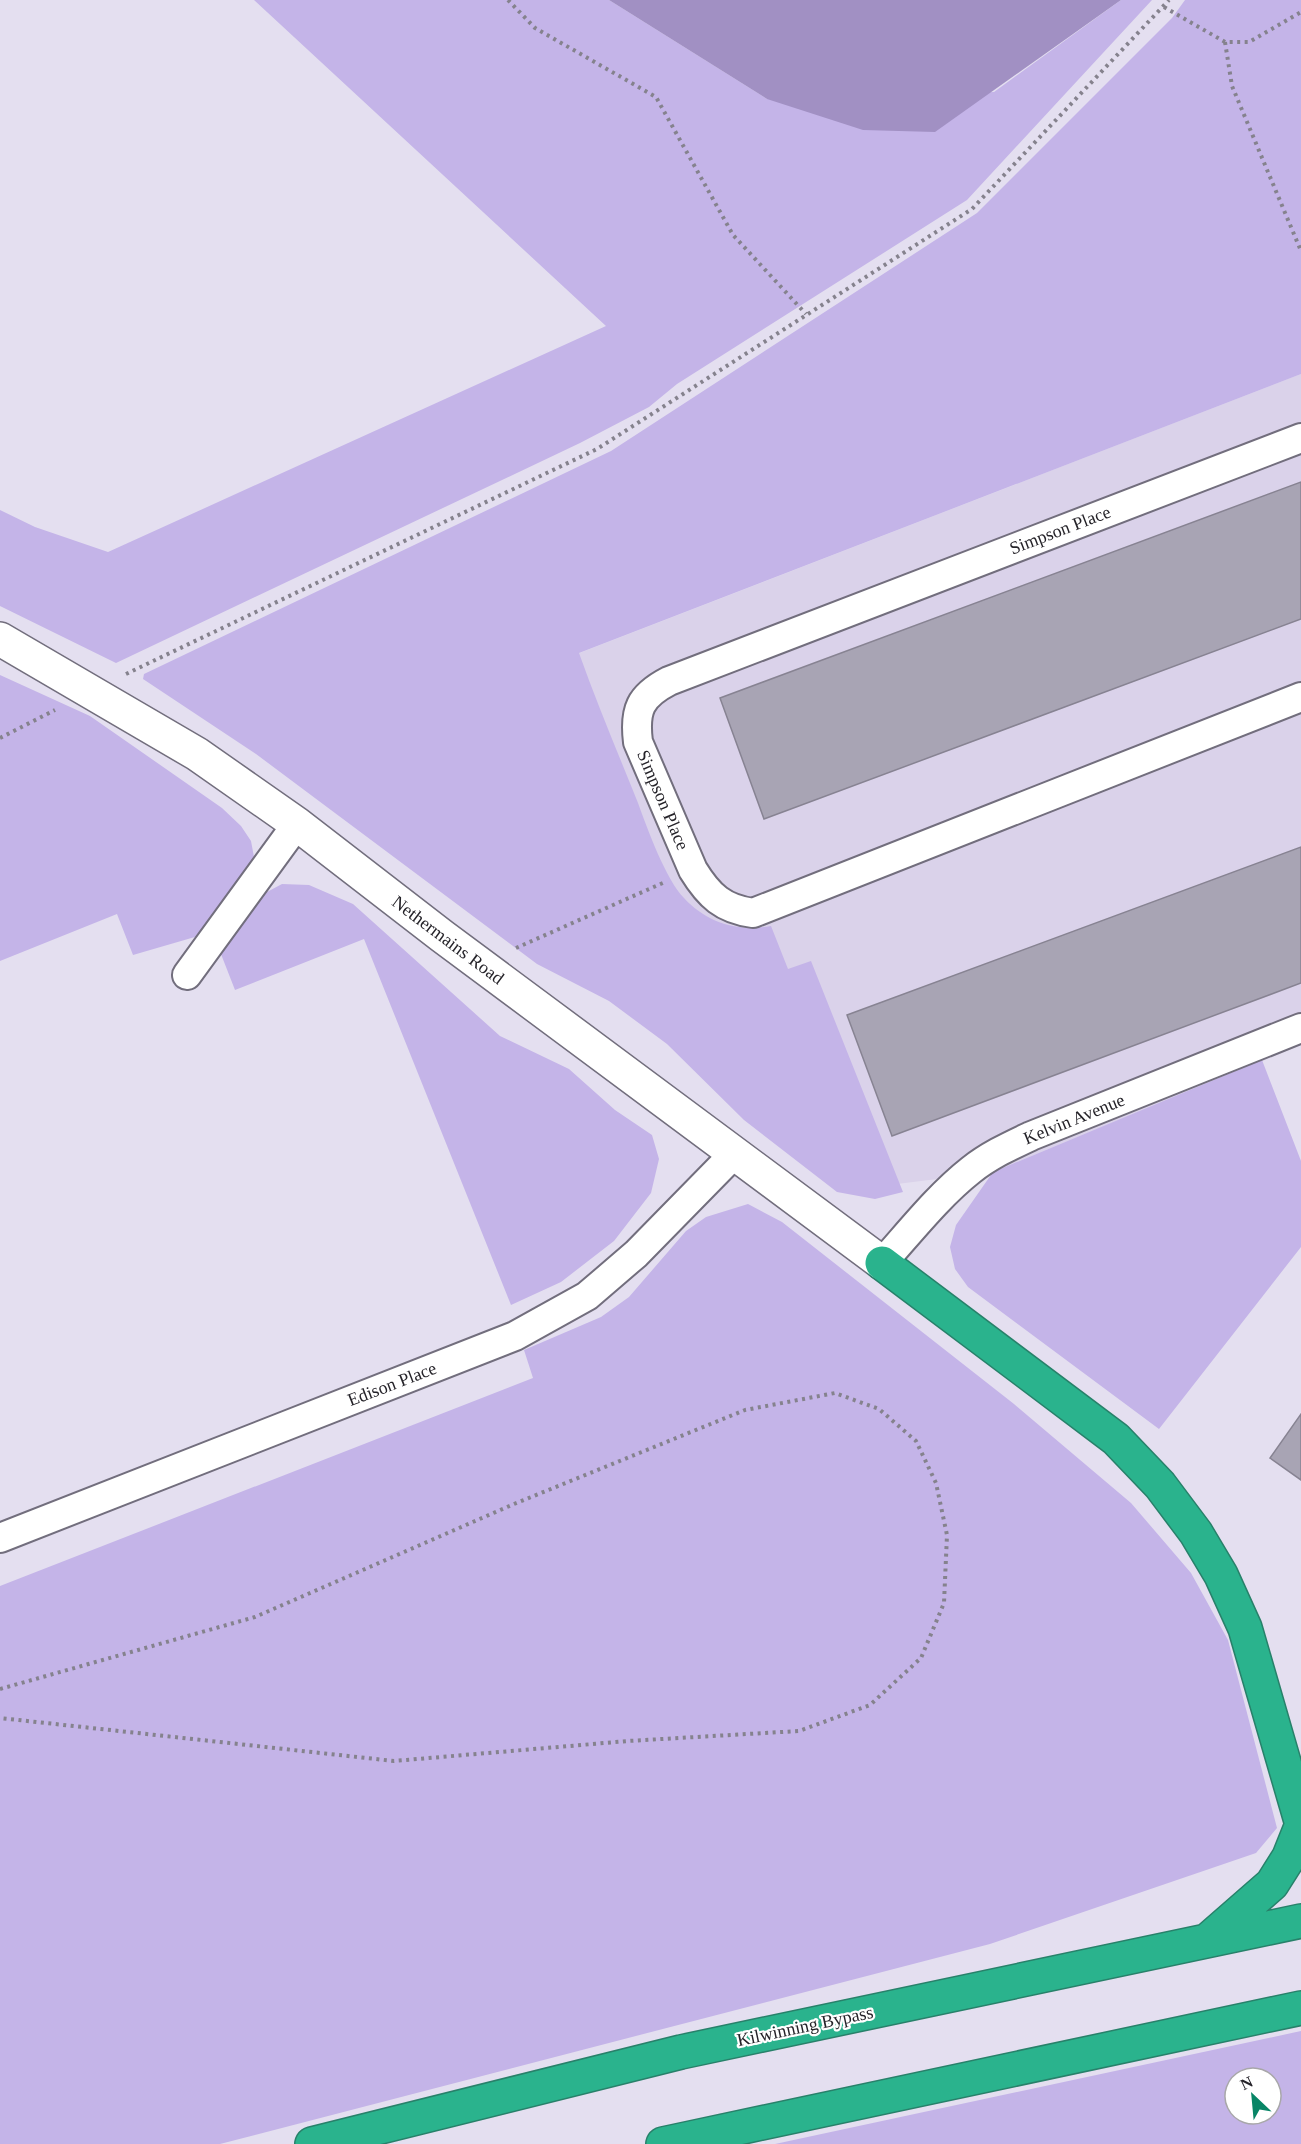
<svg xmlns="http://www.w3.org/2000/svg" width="1301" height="2144" viewBox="0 0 1301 2144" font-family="Georgia,serif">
	<rect width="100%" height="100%" fill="#e4dff0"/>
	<path fill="#dad2ea" d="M1301 374V1045L993 1172 889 1185 727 1055 564 659Z"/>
	<path fill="#c4b4e8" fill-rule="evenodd" d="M254 0H609L767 99 994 92 1121 0H1152L967 200 677 384 649 407 580 443 116 663 0 606V510L35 527 108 552 606 326Z
		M1185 0H1301V374L579 653C597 704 618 753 638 803 647 828 666 880 684 898 707 923 738 932 771 926L788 969 811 961 903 1192 875 1199 837 1192 744 1120 667 1044 609 1001 537 964 256 754 143 679 144 674 611 451 977 213 1172 18Z
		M0 675 90 716 222 808 241 826 251 841 254 857 212 932 133 955 117 914 0 961Z
		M282 884 309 885 353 904 500 1036 569 1069 615 1110 652 1135 659 1159 651 1193 614 1241 561 1282 511 1305 364 939 235 990 219 949 267 892Z
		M1262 1060 1301 1161V1247L1159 1429 968 1287 955 1269 950 1247 956 1225 993 1172Z
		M748 1204 782 1222 1014 1404 1131 1503 1191 1573 1228 1640 1277 1828 1256 1853 990 1944 220 2144H0V1586L533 1378 524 1350 601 1317 629 1297 686 1231 706 1217Z
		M1301 2031V2144H775ZM1235 2078H1271V2114H1235Z"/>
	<path fill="#a190c3" d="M609 0H1121L935 132 863 130 767 99Z"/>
	<path fill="#a8a4b4" stroke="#878392" stroke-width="1.5" d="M1301 482V619L764 819 720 698Z
		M1301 847V983L892 1136 847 1015Z
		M1301 1414V1480L1270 1458Z"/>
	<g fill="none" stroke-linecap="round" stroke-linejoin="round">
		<g stroke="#726e7d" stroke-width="32">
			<path id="street" d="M1301 438 669 681C640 696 634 710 638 742L693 870C709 896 723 909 753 913L1301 697
				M187 975 297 824
				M882 1263C910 1232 938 1196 971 1170 990 1155 1010 1146 1031 1136L1301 1028
				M0 1538 515 1336 587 1296 636 1254 735 1153"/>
		</g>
		<g stroke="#726e7d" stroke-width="36">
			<path id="secondary" d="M0 639 197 754 297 824 442 936 882 1263"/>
		</g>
		<g stroke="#28816a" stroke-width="36">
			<path id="highway" d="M882 1263 1116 1439 1160 1485 1196 1533 1221 1575 1245 1628 1301 1821
				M1209 1939 1272 1884 1289 1857 1301 1827
				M312 2144 681 2052 1301 1921
				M663 2144 1301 2008"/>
		</g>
		<path stroke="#85828d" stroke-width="4" stroke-dasharray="3 4.5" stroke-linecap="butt" d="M508 0 535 28 656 97 733 235 806 314
			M1164 7 1225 42H1249L1301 12
			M1225 42 1232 86 1301 251
			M126 674 597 449 972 209 1169 0
			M0 738 55 710
			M516 948 665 882
			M0 1689 255 1617 514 1504 745 1410 835 1393 879 1409 916 1441 936 1483 947 1535 944 1603 921 1658 870 1705 799 1731 628 1741 394 1761 0 1718"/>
		<use href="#street" stroke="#fff" stroke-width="28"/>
		<use href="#secondary" stroke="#fff" stroke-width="33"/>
		<use href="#highway" stroke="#2ab38d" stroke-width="33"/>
	</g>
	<g text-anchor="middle" stroke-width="4.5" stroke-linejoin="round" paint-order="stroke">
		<g font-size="18" fill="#252329" stroke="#fff">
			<text transform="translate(1060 530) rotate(-21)" y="6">Simpson Place</text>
			<text transform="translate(663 800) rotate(67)" y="6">Simpson Place</text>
			<text transform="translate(448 940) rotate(37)" y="6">Nethermains Road</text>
			<text transform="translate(1074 1119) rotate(-22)" y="6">Kelvin Avenue</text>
			<text transform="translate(392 1384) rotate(-21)" y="6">Edison Place</text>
			<text transform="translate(805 2026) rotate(-12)" y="6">Kilwinning Bypass</text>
		</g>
	</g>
	<g transform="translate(1253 2096) rotate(334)"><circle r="28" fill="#ffffff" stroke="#a8a7a9" stroke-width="1.5"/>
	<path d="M0-4.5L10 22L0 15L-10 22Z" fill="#088566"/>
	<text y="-9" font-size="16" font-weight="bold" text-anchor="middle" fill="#252329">N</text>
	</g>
</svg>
